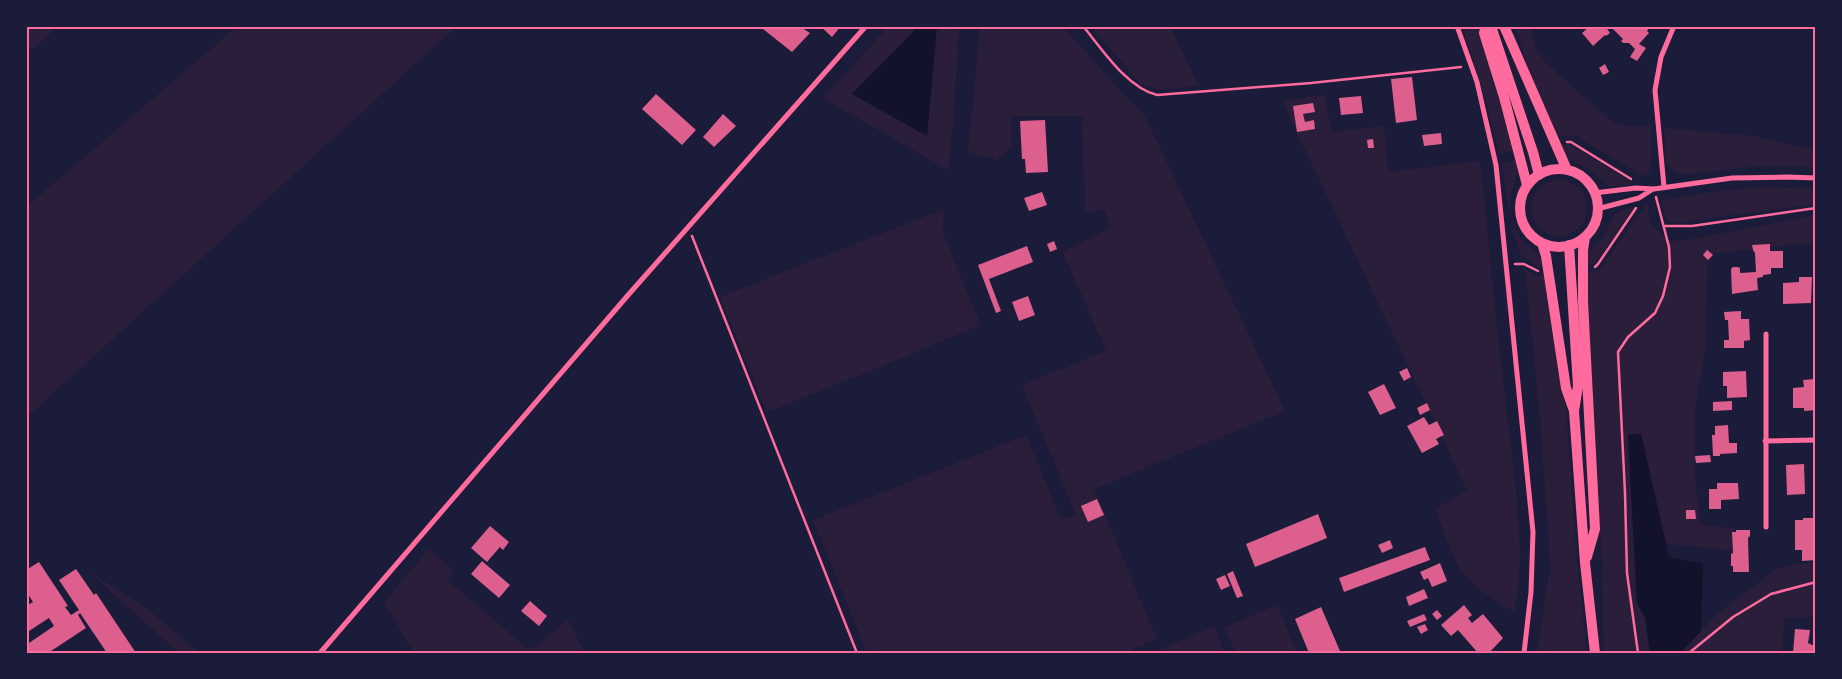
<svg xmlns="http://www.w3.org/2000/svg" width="1842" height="679" viewBox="0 0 1842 679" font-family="'Noto Sans',sans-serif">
	<rect width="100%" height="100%" fill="#1b1b3a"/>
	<path fill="#2a1e3b" d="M26 26H59L26 54Z
		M238 26H457L26 418V207Z
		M889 26H919L852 94 927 136 937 26H959L953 126 948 170 823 98Z
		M980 26H1062L1129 100 1143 112 1285 411 1094 489 1157 639 1124 653H867L813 520 1026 435 1061 519 1076 515 1022 385 1106 351 1063 252 1111 227 1104 209 1085 213 1082 116H1011L1012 146 998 160 968 152Z
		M1090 26H1170L1199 86 1158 90 1141 84Z
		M1462 26H1480L1514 150 1500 154 1487 104Z
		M1515 26H1529L1537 49 1545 62 1611 121 1625 127 1651 126V166L1648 175 1644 176 1575 136H1556L1551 119 1532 81Z
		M1324 95 1332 132 1384 126 1388 172 1479 161 1483 182 1495 309 1516 491 1521 557 1515 612C1497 602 1477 590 1464 574 1452 559 1443 528 1435 509L1467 490 1282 101Z
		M1664 128 1754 136 1813 150 1816 151V168C1791 165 1762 166 1737 168 1717 171 1695 175 1675 173L1666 162Z
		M1565 144 1571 145 1634 184 1610 187 1590 170 1567 158 1559 146Z
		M1516 160 1518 173 1511 192 1510 219 1519 237 1542 259 1543 268H1538L1520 255 1510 219 1502 164Z
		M1531 208a28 28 0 1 1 56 0a28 28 0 1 1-56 0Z
		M1761 187 1816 189V204L1676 223C1663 220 1664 211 1661 200L1710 192Z
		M1647 203 1651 223 1669 241 1686 240 1816 215V242L1708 254 1705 351 1695 409V477L1701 525 1733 528 1732 550 1666 544 1641 434H1628L1637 603 1645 618 1650 653H1604L1602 565 1586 272 1599 271Z
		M1635 207 1595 264H1588V252L1603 238 1613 217 1620 211Z
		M944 209 943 234 981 325 863 374 767 412 720 297Z
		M1523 267 1535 276 1544 275 1549 315 1566 407 1577 561 1587 653H1537L1550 567 1540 418 1526 277Z
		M429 549 454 571 447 580 527 648 537 647 567 619 585 653H414L384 602Z
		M1816 562V617L1785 618 1782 653H1683V650L1717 614 1775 570 1786 566Z
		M87 570 149 610 199 653H179Z
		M1277 605 1297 653H1236L1225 627Z
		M1214 626 1225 653H1153Z"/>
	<path fill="#12122b" d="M919 26H937L927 136 852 94Z
		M1628 434H1641L1669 557 1703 564 1701 631 1683 650V653H1650L1645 618 1637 603Z"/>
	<path fill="#dd5f8e" d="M759 26H799L810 33 792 52Z
		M820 26H841L832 37Z
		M1590 26H1605L1610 33 1606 36 1605 35 1593 46 1582 33Z
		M1614 26H1651L1647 31 1649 33 1639 44 1646 48 1637 61 1630 57 1635 49 1629 43H1623L1621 41 1623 39 1612 28Z
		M1605 64 1609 72 1603 75 1599 68Z
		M1412 77 1417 120 1396 123 1391 79Z
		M656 94 696 130 682 145 642 109Z
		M1361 96 1363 113 1341 115 1339 98Z
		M1313 103 1315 112 1303 114 1305 122 1314 120 1315 129 1297 132 1293 106Z
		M723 114 736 126 714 147 703 137Z
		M1045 120 1048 172 1026 173 1025 159H1022L1020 121Z
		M1441 133 1442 144 1424 146 1422 135Z
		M1373 139 1374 148H1368L1367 140Z
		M1042 192 1047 205 1029 211 1024 198Z
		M1054 241 1057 249 1050 252 1047 244Z
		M1770 244V251H1783V268H1771V274L1763 275V277L1757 278 1758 290 1732 294 1731 269 1733 267H1738L1740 268V273L1756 272 1755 253 1753 250 1752 245Z
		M1027 246 1033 262 989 279 1001 311 996 313 978 265Z
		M1707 250 1713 255 1708 260 1703 255Z
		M1799 277H1812L1811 303 1783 304V283L1799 282Z
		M1028 296 1035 315 1019 321 1012 302Z
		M1741 311V319H1749L1750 340 1744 341V348H1724V340H1729L1728 320H1725L1724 312Z
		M1813 325H1816V349L1813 350Z
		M1407 368 1411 377 1404 381 1399 372Z
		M1746 371 1747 397 1727 398V386H1723V372Z
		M1816 379V410L1804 411V408H1793V388L1804 387 1803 380Z
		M1384 384 1396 408 1380 415 1368 392Z
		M1732 401V410L1713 411V402Z
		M1427 403 1430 410 1420 415 1417 408Z
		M1424 417 1429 425 1437 421 1444 435 1436 439 1439 444 1422 453 1407 426Z
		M1728 425 1729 443H1737V453L1720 454V456H1713L1712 435H1715V426Z
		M1710 455 1711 462 1696 463 1695 456Z
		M1804 464 1805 494 1787 495 1786 465Z
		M1717 483H1738L1739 499 1721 500V509H1709V489H1717Z
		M1097 499 1104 515 1088 522 1081 506Z
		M1686 510H1695L1696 519H1686Z
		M1318 514 1327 538 1255 567 1246 544Z
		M1803 518H1816V560L1802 561V550H1795V520H1803Z
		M490 526 509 542 503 550 500 547 487 562 471 548Z
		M1736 530H1750V536L1748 538 1749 572H1733V566H1731V554L1733 553 1732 532H1736Z
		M1390 540 1393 548 1382 553 1378 545Z
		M1425 547 1430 560 1344 592 1339 578Z
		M482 561 510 585 499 598 471 574Z
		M39 562 68 606 65 607 71 615 79 610 59 580 76 569 94 595 96 593 136 653H107L80 613 78 615 86 628 48 653H26V645L54 626 49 618 26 633V606L33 602 26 591V570Z
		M1440 563 1447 581 1432 587 1428 578 1424 580 1420 572Z
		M1233 571 1243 596 1237 598 1227 574Z
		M1225 575 1230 586 1221 590 1216 579Z
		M1424 589 1428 598 1409 606 1406 597Z
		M530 601 547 616 539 626 521 611Z
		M1464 605 1472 615 1468 618 1472 623 1483 614 1503 638 1489 653H1478L1458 630 1451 636 1441 625Z
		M1321 607 1340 651 1336 653H1309L1295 619Z
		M1437 610 1442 616 1437 620 1432 614Z
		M1424 614 1427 620 1410 627 1407 621Z
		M1425 624 1428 630 1421 634 1417 627Z
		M1795 629 1810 630 1808 643 1816 647V653H1793Z"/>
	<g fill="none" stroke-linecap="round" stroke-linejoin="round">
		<path stroke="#ff6b9d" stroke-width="2.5" d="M1083 26C1102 49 1127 88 1157 95L1311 83 1461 67
			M1567 142H1571L1631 179
			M1665 226H1692L1816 208
			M692 236 857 653
			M1515 264H1524L1538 271
			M1595 267 1598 264 1636 208
			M1638 653 1627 573 1625 493 1618 352 1628 337 1655 313 1663 296 1670 267 1669 247 1656 197
			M1689 653 1733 617 1771 594 1816 582"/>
		<path stroke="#ff6b9d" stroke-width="5" d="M1457 26 1477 82 1496 165 1533 532 1531 592 1524 653
			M1664 187 1655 90 1661 57 1674 26
			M1594 193 1636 188 1654 189 1732 178 1787 177 1816 178
			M1597 209 1639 198 1653 189
			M1766 334V527
			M1765 441 1816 440
			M320 653 629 294 866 26"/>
		<path stroke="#ff6b9d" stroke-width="10" d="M1486 26 1484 33 1504 97 1527 185
			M1491 26 1533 152 1539 175
			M1504 26 1567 170
			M1520 208a39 39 0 1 1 78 0a39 39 0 1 1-78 0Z
			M1585 237 1583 250V302L1595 529 1587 557
			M1542 243 1546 256 1566 388 1573 408
			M1569 245 1578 386 1574 411 1585 563 1595 653"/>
	</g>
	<rect width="1842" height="679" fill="none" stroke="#1b1b3a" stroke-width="55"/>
	<rect x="28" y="28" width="1786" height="624" fill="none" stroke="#ff6b9d" stroke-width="2"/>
</svg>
